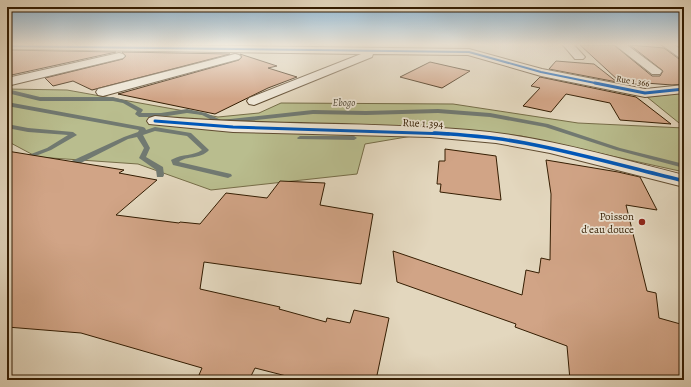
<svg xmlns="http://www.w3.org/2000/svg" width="691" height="387" viewBox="0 0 691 387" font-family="Alegreya,serif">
	<rect width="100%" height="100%" fill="#e3d7be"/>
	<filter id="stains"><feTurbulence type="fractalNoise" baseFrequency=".005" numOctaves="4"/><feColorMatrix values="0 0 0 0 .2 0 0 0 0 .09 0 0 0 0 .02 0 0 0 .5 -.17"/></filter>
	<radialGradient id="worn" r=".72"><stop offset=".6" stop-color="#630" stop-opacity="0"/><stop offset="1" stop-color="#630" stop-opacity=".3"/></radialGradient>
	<path fill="#b9bd8e" stroke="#766d48" d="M7 89 67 90 218 117 259 113 281 103 453 104 578 123 684 128V172L521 136 432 127 418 135 365 144 357 174 211 190 138 164 37 157 7 141Z
		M684 93V127L647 97Z"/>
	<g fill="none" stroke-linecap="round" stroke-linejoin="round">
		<path fill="#717971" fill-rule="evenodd" d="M7 89 40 97H113L127 101 142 109 143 110 141 113H161L187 109 206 113 221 120 313 110 366 111 438 109 490 113 548 124 620 148 684 164V168L616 150 545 127 490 117 438 113 366 115 313 114 220 124 202 115 187 113 161 117H139L135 114 137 111 123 103 113 101H40L7 93Z
			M7 102 143 127 145 128 146 130 155 127 191 133 209 150C200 160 187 155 179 162L231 174 232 176 228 178 173 165 171 160 173 159C182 154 193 156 202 150L187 136 155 131 143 135 150 148 146 157 163 167 164 175 163 177H157L156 170 139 158 144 148 137 137 128 139 71 168H65L64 166 65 164 124 137 138 132 139 130 7 106Z
			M7 124 28 128 73 132 77 135 51 150 7 167V163L47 148 68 135 28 132 7 128Z
			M300 136H354L357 138 354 140 298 139 297 138Z"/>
	</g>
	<path fill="#d1a486" stroke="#341d02" d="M580 45H614L652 76H660L663 71 630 45 664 48 679 59 684 60V84L672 85 619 81Z
		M7 50 116 52 7 76Z
		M122 52 230 54 92 90 73 81 53 86 45 78 123 59 126 56Z
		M240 54 277 66 268 68 297 77 268 88 215 114 118 94 239 60 242 57Z
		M556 61 594 64 617 82 549 69Z
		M430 62 470 71 442 88 400 77Z
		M540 77 636 97 671 124 620 120 610 103 566 94 551 112 523 106 540 88 531 86Z
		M445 149 496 156 501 200 440 192 441 184H437L439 161H445Z
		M7 151 124 170 119 173 157 180 116 215 179 223 180 222 200 224 226 193 267 198 280 181 325 183 320 205 373 214 361 284 204 262 200 289 280 307 279 309 326 322 327 318 350 323 354 310 389 318 376 380H302L255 368 249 380H215L199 375 202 368 81 333 7 327Z
		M546 160 618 172 640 177 657 210 626 205 647 291 656 293 659 318 684 325V380H570L567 346 515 327 516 324 397 282 393 251 522 295 526 270 539 273 541 258 550 260 551 194Z"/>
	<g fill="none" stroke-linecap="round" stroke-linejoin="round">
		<g stroke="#604c31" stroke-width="2">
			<path id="minor" d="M7 45H167L469 49 542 69 645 89 684 85V93L645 97 541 76 468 55 373 54 372 57 254 105 249 104 247 101 249 98 361 54 7 49Z
				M563 45H574L585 57 583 59H575Z
				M615 45H627L662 71 660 74H652Z
				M662 45H674L684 51V59L680 58Z
				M119 53 123 54 125 56 123 58 7 86V78Z
				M235 54 239 55 241 57 239 59 103 96 98 95 96 92 98 89Z
				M155 116C259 126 364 121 469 130 542 136 613 157 684 175V187L550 153 496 143 430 137 233 132 149 124 147 121 149 118Z"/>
		</g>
		<use href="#minor" fill="#ede5d5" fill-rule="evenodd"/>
		<g stroke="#ede5d5" stroke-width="3.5">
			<path id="cycleway-far2" d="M7 46 469 52 541 72 600 84"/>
		</g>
		<g stroke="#ede5d5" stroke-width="4.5">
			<path id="cycleway-far1" d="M595 83 645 93 684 89
				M155 121 233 127 449 134"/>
		</g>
		<g stroke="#ede5d5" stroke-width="5.5">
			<path id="cycleway" d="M434 133C464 135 495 137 525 143 578 153 631 168 684 181"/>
		</g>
		<use href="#cycleway-far2" stroke="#0057b8" stroke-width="2"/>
		<use href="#cycleway-far1" stroke="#0057b8" stroke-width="3"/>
		<use href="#cycleway" stroke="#0057b8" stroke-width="3.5"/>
	</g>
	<linearGradient id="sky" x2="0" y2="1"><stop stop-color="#88b5d6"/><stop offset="0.45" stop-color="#f2ede2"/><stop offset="1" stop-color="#f2ede2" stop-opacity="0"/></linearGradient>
	<rect width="691" height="99" fill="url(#sky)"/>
	<circle fill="#8f2418" stroke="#ede5d5" stroke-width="1.5" cx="642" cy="222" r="4"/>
	<g text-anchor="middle" stroke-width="3.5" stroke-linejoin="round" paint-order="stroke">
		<g font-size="9" fill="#341d02" stroke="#ede5d5">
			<text transform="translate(633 81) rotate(9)" y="3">Rue 1.366</text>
		</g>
		<g font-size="10" font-style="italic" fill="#524b3a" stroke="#ede5d5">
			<text x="344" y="106">Ebogo</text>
		</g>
		<g font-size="11" fill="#341d02" stroke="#ede5d5">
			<text transform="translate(423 123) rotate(3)" y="4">Rue 1.394</text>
		</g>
		<g font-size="11" fill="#341d02" stroke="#ede5d5" text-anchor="end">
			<text x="634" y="220">Poisson<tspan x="634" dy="13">d'eau douce</tspan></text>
		</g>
	</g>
	<rect width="691" height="387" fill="none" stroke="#e3d7be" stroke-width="24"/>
	<rect x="8" y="8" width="675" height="371" fill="none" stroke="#341d02" stroke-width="2"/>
	<rect x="12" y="12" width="667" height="363" fill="none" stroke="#341d02"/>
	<rect width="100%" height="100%" filter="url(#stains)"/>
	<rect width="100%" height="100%" fill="url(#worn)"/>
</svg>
